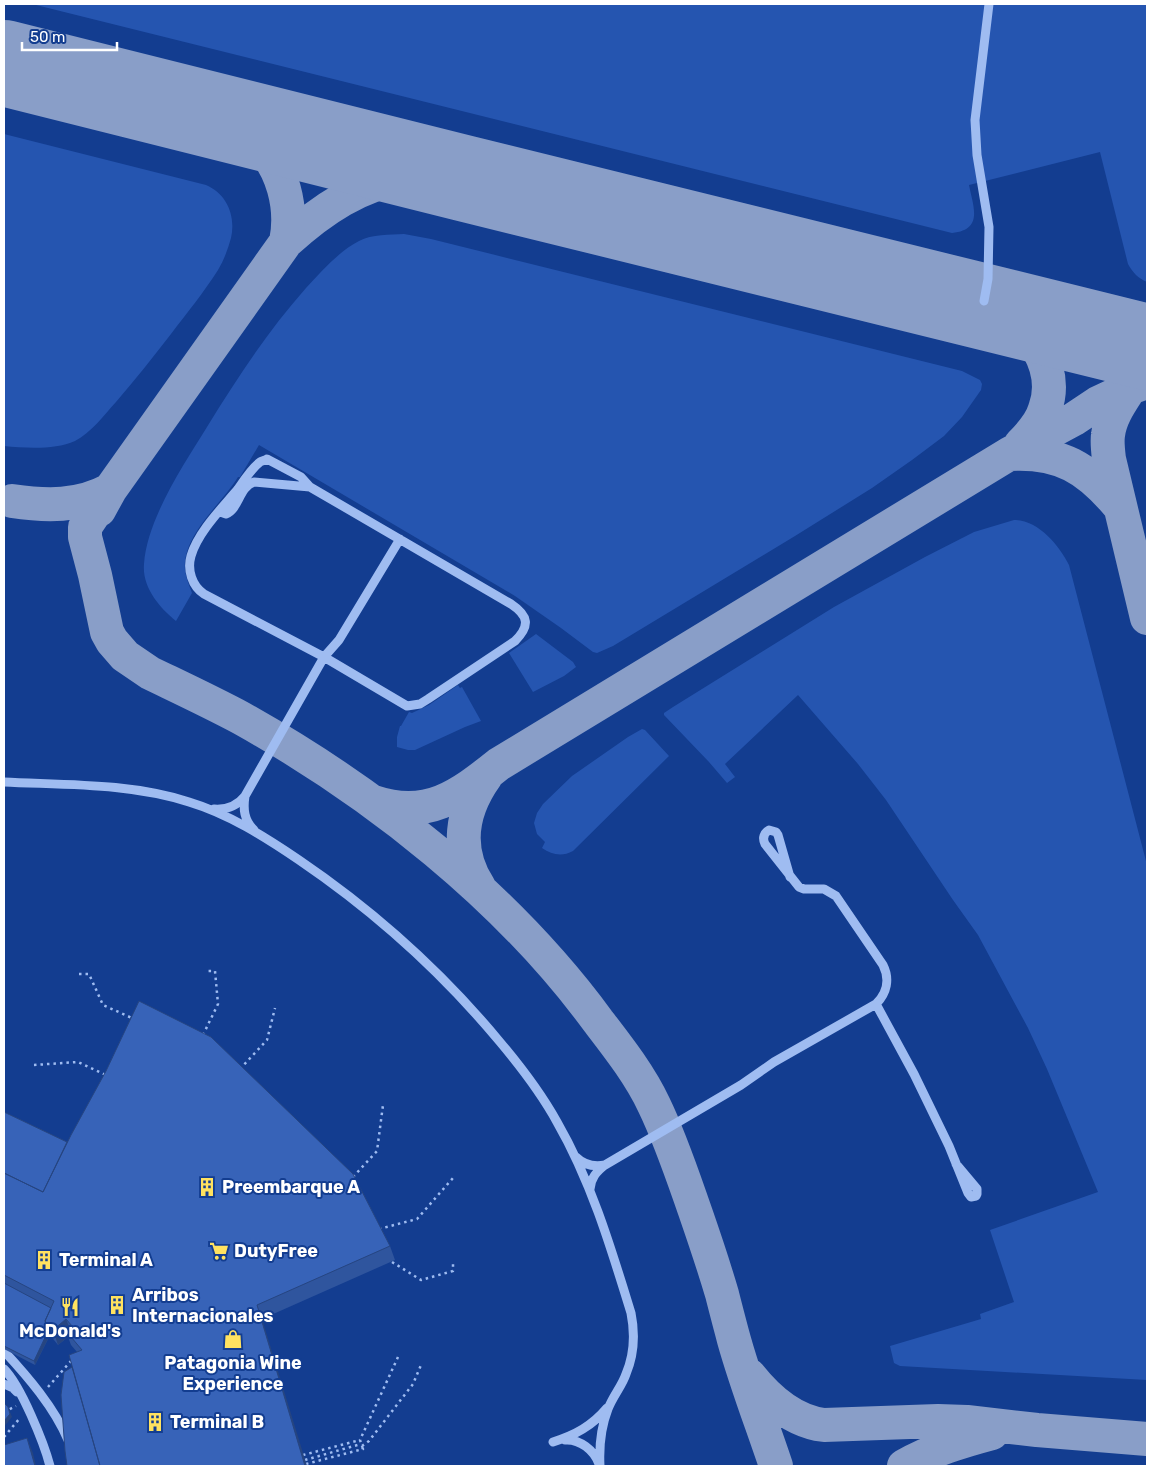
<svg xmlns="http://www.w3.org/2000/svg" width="1151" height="1470" viewBox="0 0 1151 1470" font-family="Rubik,sans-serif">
	<rect width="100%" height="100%" fill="#133d90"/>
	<path fill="#2555b0" d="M32 4H1147V282C1138 278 1133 273 1128 264L1100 152 969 185C973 206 984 230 952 233Z
		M4 134 206 185C227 194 236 216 231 238 228 249 224 260 218 270 204 292 187 313 171 334 153 357 135 380 116 402 104 415 91 433 75 441 55 450 26 448 4 446Z
		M404 234 431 239 962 371 980 380 982 384 981 390 962 417 944 436 912 460 872 488 795 536 613 646 597 653 593 652 561 628 515 596 259 445 240 477H238C221 505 182 535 185 570 186 578 189 585 192 593L176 621C159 607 142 587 144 564 147 519 184 464 207 427 237 378 268 331 306 288 322 271 338 252 359 241 372 234 390 235 404 234Z
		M1014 520C1038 520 1059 545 1069 565L1147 865V1380L900 1366 894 1363 890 1346 981 1319 980 1314 1014 1302 990 1230 1098 1192 1047 1069 1028 1028 978 935 953 900 886 800 858 764 798 695 725 764 735 777 727 783 709 762 664 715V713L673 707 834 607 925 557 974 532Z
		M536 634 573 662 576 667 564 676 533 692 509 653Z
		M458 685 460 688 462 687 481 721 465 727 415 750H408L397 747V737L400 726H401L409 712 412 713 429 705Z
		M642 729 645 730 669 756 573 851C562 857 552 855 542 848L545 842 537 834 534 823 537 813 543 804 572 776 628 737Z"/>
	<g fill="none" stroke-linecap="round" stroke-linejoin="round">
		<path stroke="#899ec8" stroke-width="34" d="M207 114C225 122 243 129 257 143 283 167 293 208 286 242
			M997 319C1001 319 1005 319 1009 320 1015 322 1020 327 1024 331 1045 351 1055 382 1045 409 1041 423 1031 434 1021 444
			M1130 388C1121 402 1110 417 1108 435 1107 442 1108 451 1109 459L1147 618
			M1009 454C1060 451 1088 468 1120 507
			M110 490 85 527V537L95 575 107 632 112 641 125 656 150 673C181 688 211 702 241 718 375 793 507 897 598 1021 618 1047 640 1075 654 1105 671 1140 683 1177 696 1214 705 1240 714 1267 722 1294 726 1310 730 1325 734 1340 746 1383 762 1424 776 1466
			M12 501C46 506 79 507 110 490
			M99 510 110 490 286 242C320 211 361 182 409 177 427 176 445 177 463 178
			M374 802C427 820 459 796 499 764L1009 454 1074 419 1098 403 1130 388 1147 382
			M479 887C455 850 461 811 486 776
			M749 1375C768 1399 792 1421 824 1425L938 1421 967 1422 1037 1430 1147 1439
			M904 1466C932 1450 962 1441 992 1433"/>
		<path stroke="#899ec8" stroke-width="86" d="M4 63 463 178 1147 347"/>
		<path stroke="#9fbcf1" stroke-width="2.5" stroke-dasharray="2.5 4" stroke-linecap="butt" d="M79 974H89L103 1005 132 1018
			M203 1035 218 1004 215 971H207
			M34 1065 78 1062 106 1075
			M240 1069 267 1040 275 1008
			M353 1177 377 1151 383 1105
			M379 1229 417 1219 453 1178
			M392 1262 421 1280 453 1271V1262
			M398 1357 360 1440 362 1446 369 1441 413 1384 421 1365
			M48 1387 71 1361
			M4 1412 16 1406
			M4 1437 20 1418
			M303 1455 360 1440
			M305 1460 361 1444
			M306 1464 363 1449 361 1445"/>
		<path stroke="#9fbcf1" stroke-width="9" d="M984 301 988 279 989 227 977 155 975 120 989 4
			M267 459 301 477 310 487 511 604C529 616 530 626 515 641L428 699 420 704 407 706 324 657 204 594C192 586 187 570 191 556 198 532 222 508 238 489 244 480 251 469 260 462 262 461 266 460 267 459Z
			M222 508 223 513 226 514C239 509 239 487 254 482L310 487
			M4 782C65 785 130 783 189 802 229 814 265 837 299 860 374 911 442 972 500 1042 521 1067 541 1093 557 1122 591 1181 611 1248 631 1313 635 1333 634 1355 626 1374 622 1386 613 1396 608 1409 601 1427 599 1447 600 1466
			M245 796C243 809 244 820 254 830
			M214 809C227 810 237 806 245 796L324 657 339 640 400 539
			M790 877 778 835 776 832 769 830C764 833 762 838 765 844L799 887 804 889H824L836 896 883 965C890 979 887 993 876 1004L914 1074 949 1146 968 1193 971 1197 976 1196 977 1194V1189L956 1164
			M576 1157C584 1165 594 1167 605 1165L741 1085 774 1062 876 1004
			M590 1189C591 1178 596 1172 605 1165
			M4 1351C28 1377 54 1407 68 1440
			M4 1369C21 1386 44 1443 50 1466
			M4 1384 13 1388 17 1392
			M565 1440C580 1439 594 1450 599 1464
			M553 1442C575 1435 592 1426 607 1408"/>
	</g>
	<path fill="#2f559e" d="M4 1112 67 1142 390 1246 395 1260 262 1319 72 1367 77 1352 71 1345 68 1337 58 1345 50 1335 35 1365 4 1349Z"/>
	<path fill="#264581" d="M257 1305 262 1319 307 1466H305Z
		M66 1319 72 1334 66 1331 68 1337 58 1345 53 1330Z
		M48 1331 50 1335 35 1365 34 1361Z
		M8 1407 12 1417 4 1427V1421Z
		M27 1438 33 1453 36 1466H35Z"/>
	<path fill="#3763b8" stroke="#264581" d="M139 1001 211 1037 353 1174 390 1246 257 1305 305 1466H100L69 1355 82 1350 66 1331 72 1326 66 1319 53 1330 45 1321 54 1301 4 1275V1173L43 1192 71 1135 106 1071Z
		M4 1112 67 1142 43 1192 4 1173Z
		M4 1283 51 1308 45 1321 48 1331 34 1361 4 1346Z
		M72 1367 100 1466H67L65 1451 61 1395 64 1372Z
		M4 1403 8 1407 10 1414 4 1421Z
		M27 1438 35 1466H4V1445Z"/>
	<defs>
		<g id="building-bare" transform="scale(1.5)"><path d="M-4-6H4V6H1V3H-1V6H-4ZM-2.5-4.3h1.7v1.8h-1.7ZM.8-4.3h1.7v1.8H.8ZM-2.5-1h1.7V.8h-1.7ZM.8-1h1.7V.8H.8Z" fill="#ffe260" stroke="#133d90" stroke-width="2.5" paint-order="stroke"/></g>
		<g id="supermarket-bare" transform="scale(1.5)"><path d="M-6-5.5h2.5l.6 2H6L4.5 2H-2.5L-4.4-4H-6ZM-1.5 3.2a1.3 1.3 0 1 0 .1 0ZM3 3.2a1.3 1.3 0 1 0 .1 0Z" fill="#ffe260" stroke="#133d90" stroke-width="2.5" paint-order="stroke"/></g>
		<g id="restaurant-bare" transform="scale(1.5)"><path d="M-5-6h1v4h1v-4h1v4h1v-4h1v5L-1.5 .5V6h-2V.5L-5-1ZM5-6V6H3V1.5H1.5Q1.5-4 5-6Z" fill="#ffe260" stroke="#133d90" stroke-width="2.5" paint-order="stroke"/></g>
		<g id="shop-bare" transform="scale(1.5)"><path d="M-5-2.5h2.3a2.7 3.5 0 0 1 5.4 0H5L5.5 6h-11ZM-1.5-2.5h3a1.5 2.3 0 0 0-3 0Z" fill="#ffe260" stroke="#133d90" stroke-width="2.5" paint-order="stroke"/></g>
	</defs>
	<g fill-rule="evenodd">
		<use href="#building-bare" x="207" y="1187"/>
		<use href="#supermarket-bare" x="219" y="1251"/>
		<use href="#building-bare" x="44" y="1260"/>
		<use href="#building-bare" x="117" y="1305"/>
		<use href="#restaurant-bare" x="70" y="1307"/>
		<use href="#shop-bare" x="233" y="1339"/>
		<use href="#building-bare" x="155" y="1422"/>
	</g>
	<g text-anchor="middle" stroke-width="4" stroke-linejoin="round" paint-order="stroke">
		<g font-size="18" font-weight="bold" fill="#fff" stroke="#133d90" text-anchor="start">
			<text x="222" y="1193">Preembarque A</text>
			<text x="234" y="1257">DutyFree</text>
			<text x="59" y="1266">Terminal A</text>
			<text x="132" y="1301">Arribos<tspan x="132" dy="21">Internacionales</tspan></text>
			<text x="70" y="1337" text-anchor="middle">McDonald's</text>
			<text x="233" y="1369" text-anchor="middle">Patagonia Wine<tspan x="233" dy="21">Experience</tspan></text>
			<text x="170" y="1428">Terminal B</text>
		</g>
	</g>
	<rect width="1151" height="1470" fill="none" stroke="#ffffff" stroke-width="10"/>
	<path d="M22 42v8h95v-8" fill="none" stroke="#ffffff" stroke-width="2.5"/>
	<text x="30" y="42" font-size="15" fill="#ffffff" stroke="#133d90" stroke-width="4" paint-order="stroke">50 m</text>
</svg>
